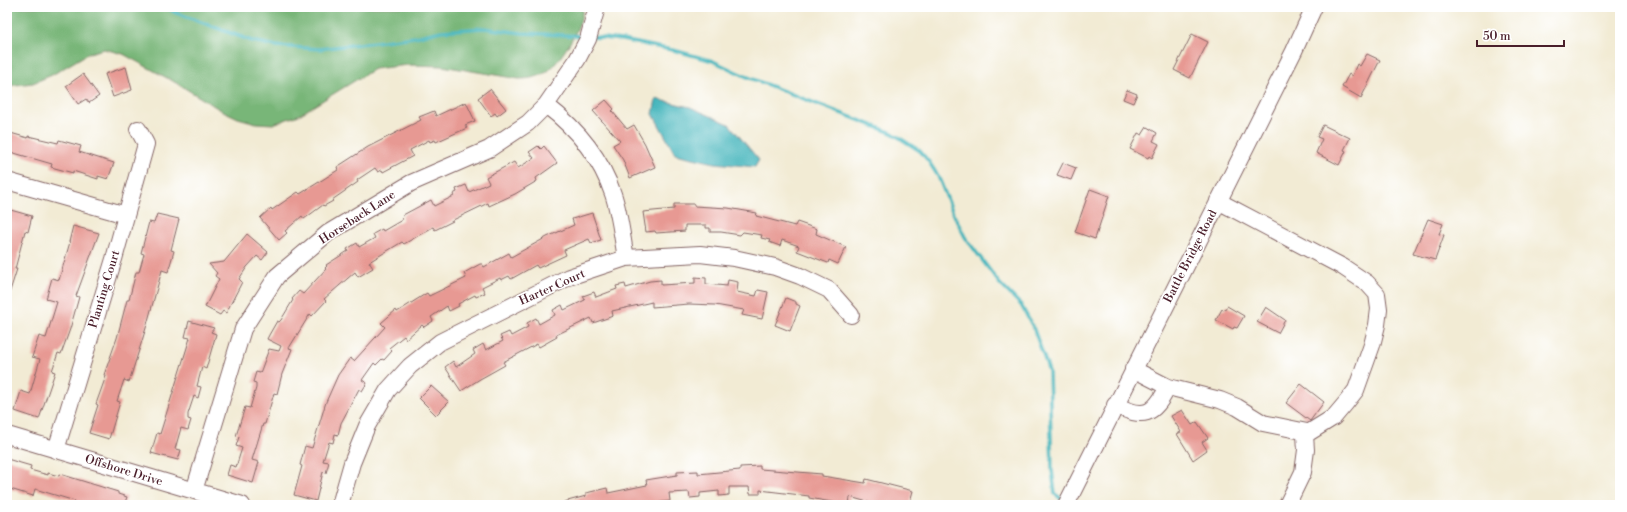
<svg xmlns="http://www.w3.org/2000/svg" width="1627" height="512" viewBox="0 0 1627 512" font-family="'Libre Bodoni',serif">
	<rect width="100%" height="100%" fill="#fff"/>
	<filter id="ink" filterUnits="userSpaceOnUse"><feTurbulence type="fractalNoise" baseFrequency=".025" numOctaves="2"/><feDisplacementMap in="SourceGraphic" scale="8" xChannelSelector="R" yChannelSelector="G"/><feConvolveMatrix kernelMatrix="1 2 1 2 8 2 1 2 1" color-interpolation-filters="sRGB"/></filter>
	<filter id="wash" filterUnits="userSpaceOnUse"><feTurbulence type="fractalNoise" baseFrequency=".012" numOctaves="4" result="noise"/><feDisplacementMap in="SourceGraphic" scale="16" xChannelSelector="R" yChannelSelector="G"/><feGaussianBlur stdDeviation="0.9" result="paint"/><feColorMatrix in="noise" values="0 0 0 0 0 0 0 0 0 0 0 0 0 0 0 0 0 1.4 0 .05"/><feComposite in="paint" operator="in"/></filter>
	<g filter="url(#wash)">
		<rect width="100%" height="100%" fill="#f2ebd4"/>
		<path fill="#78b678" stroke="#616a52" d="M7 7H582C586 21 560 62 548 71 540 77 529 79 519 79L442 66 408 65 374 69 299 115 273 124 256 123 238 118 219 109 178 84 123 54 104 49 89 53 52 75 33 83 7 86Z"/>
		<path fill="#45b5bc" stroke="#486a74" d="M656 99 690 107 729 124 759 160 755 167 715 163 675 154 653 114Z"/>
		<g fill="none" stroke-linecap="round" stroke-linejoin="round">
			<path stroke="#45b5bc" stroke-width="3.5" d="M167 7 174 12 252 41 276 46 319 49 415 37 441 31 484 28 522 33 585 36
				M593 37 622 40 677 51 713 61 745 76 892 133 920 151 929 162 938 176 953 213 965 237 1000 284 1021 305 1033 327 1049 371 1052 470 1055 494 1063 500"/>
		</g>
		<g id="blocks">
			<path fill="#e79993" d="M1192 34 1208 42 1190 78 1174 70Z
				M1367 54 1380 60 1361 98 1342 87 1349 74 1352 76 1357 64 1360 66Z
				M126 67 132 90 113 97 105 74Z
				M83 74 99 96 89 103 86 99 78 104 66 86Z
				M490 89 506 109 497 116 495 113 491 116 478 98Z
				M1127 90 1137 94 1133 103 1123 99Z
				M606 100 614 109 612 111 627 129 634 125 645 144 655 167 630 178 623 160 613 145 620 141 593 111Z
				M466 102 475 121 465 125 467 128 436 142 435 140 430 142 429 140 410 150 413 156 383 172 382 170 378 172 375 168 357 180 358 182 332 200 333 201 324 206 323 205 304 219 302 216 285 231 287 233 279 240 260 218 271 208 272 210 298 192 300 194 338 170 337 167 368 147 421 120 419 117 434 111 436 116Z
				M1323 125 1350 138 1344 150 1346 151 1339 165 1316 153 1322 139 1317 137Z
				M1147 127 1157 133 1153 141 1159 144 1152 158 1149 156 1148 158 1130 149 1138 133 1142 135Z
				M7 132 28 138V136L58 143 59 140 81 146 79 152 114 163 108 179 98 176V179L73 171V173L51 167 52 164 7 151Z
				M538 146 541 149 544 146 557 163 536 178 537 181 515 194 489 206 488 203 453 220V221L435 230 433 227 404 244 402 242 369 262 373 268 358 277 355 272 324 299 326 301 312 316 310 314 289 348 292 349 282 374 277 394 274 393 265 424H263L252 460 259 462 253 483 227 475 230 465 236 467 242 448 236 446 239 437 236 436 245 407 250 408 256 388V383L253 382 256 372 260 373 269 349 279 351 281 346 267 339 269 335 277 321 279 322 281 320 293 300 292 299 299 291 303 294 326 269 325 268 327 266 326 265 348 251 347 249 357 243 359 247 375 238 373 234 382 229 383 231 402 220 403 215 431 200 434 206 454 196 453 194 457 192 456 189 466 185 469 192 489 183 486 177 514 162 518 168 534 158 529 152Z
				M1063 163 1076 168 1071 180 1057 175Z
				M1090 189 1109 196 1095 239 1075 232Z
				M674 204H694V206L728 208 757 213 756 216 795 226 797 222 817 229 816 234 846 247 838 264 829 260 828 263 797 251 799 246 782 240 780 246 769 242 770 240 761 238 762 235 743 232 740 235 721 232H710V228H706V225H685V231L656 233 655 231 646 232 643 212 674 209Z
				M7 209 32 216 28 232 25 231 15 269H17L9 294H7Z
				M592 213 601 240 591 243 589 239 564 250 566 255 538 268 536 265 511 279 509 276 501 280 500 278 482 287 485 293 476 297 475 295 458 304 459 306 449 311 447 306 431 317 433 321 424 327 422 325 406 339 404 336 389 348 392 351 384 360 382 359 376 365 374 363 362 380 367 383 362 391 359 389 341 423 338 435 335 434 333 443 329 442 323 461 329 462 326 473 323 472 316 501 294 495 302 466 300 465 305 446 312 448 326 402 338 375 350 358 354 361 385 327 381 323 396 310 397 312 427 293 429 296 466 278 464 273 480 264H482L484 267 509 253 511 257 547 237 574 225 572 219Z
				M157 214 179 219 171 250 174 251 168 272 162 270 146 328 129 382 124 380 117 401 120 402 109 439 89 433 98 405 96 404 106 376 104 375 117 338 127 300H129L136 272H139L144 254 141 253 149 222 154 223Z
				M1428 219 1443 224 1439 234 1444 235 1435 260 1413 254Z
				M73 226 99 233 76 296 79 297 70 329 61 354 58 353 52 371 55 372 39 419 15 411 21 391 30 394 40 359 32 357 39 336 46 338 57 302 46 299 52 278 59 280 70 242H69Z
				M247 234 268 252 262 260 257 256 247 267 239 279 242 282 226 313 223 311 220 315 205 307 219 279 215 276 217 273 209 264 224 262Z
				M695 277 706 278V284L727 286 728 280 738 282 737 292 756 296 758 290 768 292 762 319 742 315 744 310 715 305 689 304 652 307V302L612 311 613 316 593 323 591 318 556 335 557 337 539 347 537 344 503 362 505 365 480 379 461 391 445 367 453 361 456 367 475 354 473 350 483 344 486 350 503 341 500 336 509 332 511 336 528 327 527 323 536 318 539 324 555 315 553 310 562 305 564 310 585 300 583 296 594 292 596 297 617 289 616 286 625 284 626 288 650 281 661 280V285L695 283Z
				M786 298 796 302V304L800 306 790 331 775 325Z
				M1227 306 1244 316 1237 328 1234 327 1233 329 1216 320 1222 309 1224 310Z
				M1266 307 1285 320 1278 333 1257 322Z
				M189 321 214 328 211 332 216 334 206 369 202 367 197 386 201 387 198 398 194 396 188 414V419L191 420 188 430 181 428 175 449 181 450 178 460 151 453 157 433 160 434 190 338 185 337Z
				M1301 384 1324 402 1310 421 1286 403Z
				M431 386 449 402 436 415 419 398Z
				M1182 410 1192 425 1197 422 1208 438 1202 442 1207 450 1193 460 1177 434 1181 432 1171 416Z
				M7 459 31 466 30 470 48 475V473L59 476 60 474 118 492V494L127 497 124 505H73L75 501 35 489 33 496 7 488Z
				M760 466V469L822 474V476L865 483 866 479 913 491 909 505H870L871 503 850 497 849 505 809 498V496L760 490V494H750L749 487H729V495L719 496V491L700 493V497L690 498 689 492 669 493 670 501 639 505H564V502L586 496V493L607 488 608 493 647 485 646 480 677 475V472L698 471V474L740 470V467Z"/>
		</g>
	</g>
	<g filter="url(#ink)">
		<use href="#blocks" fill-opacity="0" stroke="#856666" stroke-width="1"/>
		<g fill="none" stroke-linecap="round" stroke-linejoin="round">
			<g stroke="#856666" stroke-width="18">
				<path id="minor" d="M546 105C576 128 601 158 613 194 620 214 622 237 626 258
					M7 181 126 215
					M1218 201 1343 267 1367 283 1377 294 1379 309 1377 325 1372 345 1356 390 1345 404 1334 417 1305 435 1306 450 1303 472 1287 505
					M1133 369 1168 387 1220 400 1237 407 1263 423 1307 432
					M1115 405C1144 419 1153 416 1168 387
					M7 435 242 505
					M56 450 114 259 146 144 138 129
					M194 491 243 329 277 276 328 233 411 183 489 149 528 123 546 105 577 60 588 39 597 7
					M340 505 352 463 367 426 388 390 410 366 440 342 569 277 626 258 700 254 734 258 775 267 800 276 829 290 851 315
					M1066 505 1294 51 1314 7"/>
			</g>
			<use href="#minor" stroke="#fff" stroke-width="16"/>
		</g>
	</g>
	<g text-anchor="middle" stroke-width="3" stroke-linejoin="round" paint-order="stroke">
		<g font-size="12" fill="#4a1f2b" stroke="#fff">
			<text transform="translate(357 217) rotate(-33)" y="4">Horseback Lane</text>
			<text transform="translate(1190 256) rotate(-63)" y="4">Battle Bridge Road</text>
			<text transform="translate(552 287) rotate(-24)" y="4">Harter Court</text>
			<text transform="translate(104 289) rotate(-73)" y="4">Planting Court</text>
			<text transform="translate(124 470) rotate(17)" y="4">Offshore Drive</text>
		</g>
	</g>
	<rect width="1627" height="512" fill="none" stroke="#fff" stroke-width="24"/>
	<path d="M1477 40v6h87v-6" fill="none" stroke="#4a1f2b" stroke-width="2"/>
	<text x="1483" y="40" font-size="12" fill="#4a1f2b" stroke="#ffffff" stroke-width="3" paint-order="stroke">50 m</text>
</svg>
